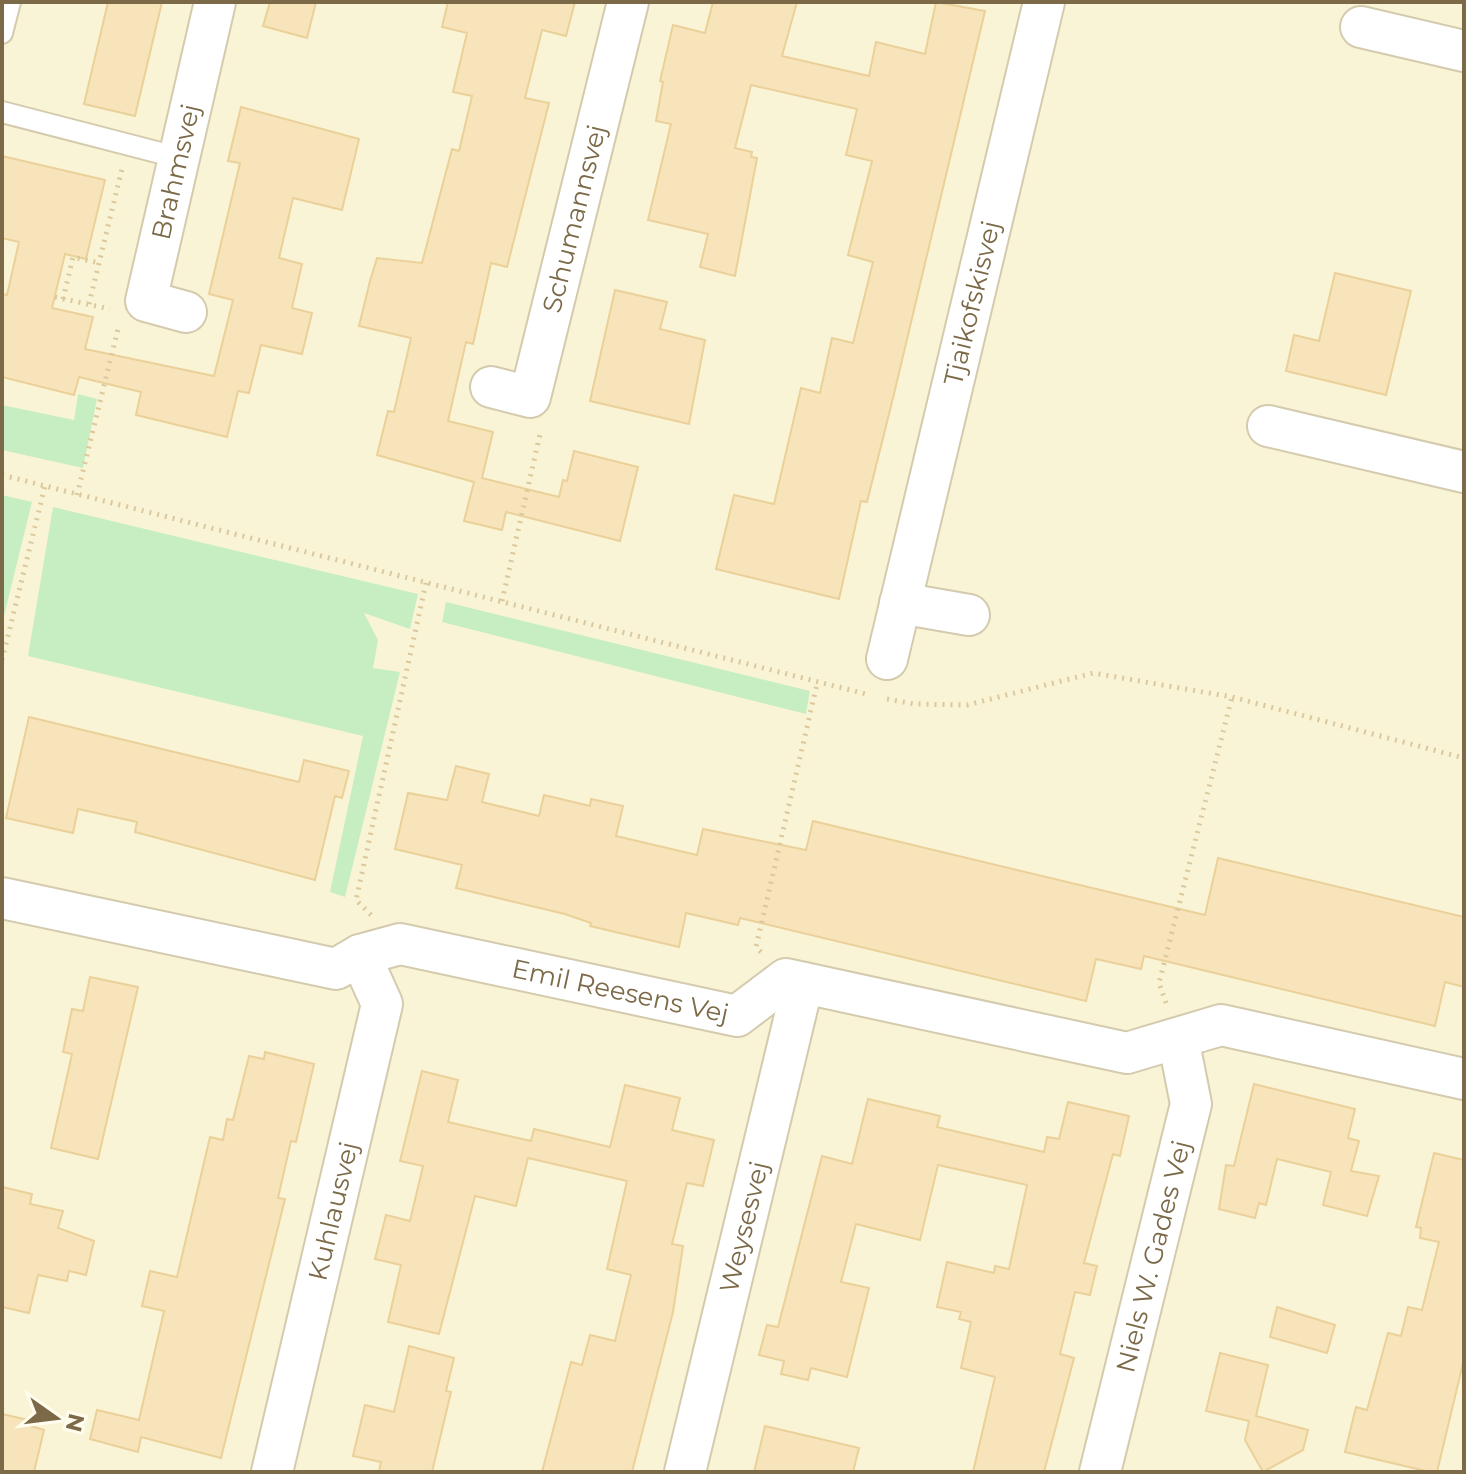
<svg xmlns="http://www.w3.org/2000/svg" width="1466" height="1474" viewBox="0 0 1466 1474" font-family="Montserrat,sans-serif">
	<rect width="100%" height="100%" fill="#fefce6"/>
	<path fill="#f9f4d6" d="M2 2H1464V1472H2Z"/>
	<path fill="#c7eec2" d="M78 394 97 399 83 468 2 450V405L74 420Z
		M2 495 32 502 2 624Z
		M53 507 418 594 410 629 364 613 378 640 373 668 400 672 345 897 330 892 363 736 28 656Z
		M446 602 810 691 806 714 442 622Z"/>
	<path fill="#f7e4ba" stroke="#ebd099" stroke-width="2" d="M108 2H162L135 116 84 104Z
		M270 2H316L307 38 263 26Z
		M448 2H575L566 36 542 30 525 98 549 103 507 267 491 263 473 344 466 342 448 421 493 432 482 478 559 497 563 480 567 481 574 451 638 467 620 541 506 512 502 530 464 521 474 482 377 455 388 411 394 412 411 338 359 326 370 281 377 258 422 263 452 149 459 151 472 96 453 92 467 33 442 27Z
		M713 2H797L782 56 869 76 876 42 925 54 936 2 985 11 894 394 867 502 861 501 839 599 716 569 734 495 774 504 801 388 820 393 832 338 853 343 873 262 848 255 872 161 846 155 857 109 751 85 735 148 752 152 751 157 757 158 735 276 700 267 708 234 648 220 671 124 656 121 663 82 660 81 673 25 705 33Z
		M241 107 359 139 342 210 293 198 279 258 302 264 292 308 312 313 302 354 261 345 249 393 238 391 227 437 136 415 141 392 79 377 74 395 2 377V294L7 295 19 242 2 238V156L105 180 86 259 65 254 52 308 93 317 85 349 214 376 233 300 209 294 240 163 228 161Z
		M1335 273 1411 291 1386 395 1286 371 1294 335 1319 341Z
		M615 290 667 302 660 329 705 340 689 424 590 401Z
		M29 717 299 782 304 760 349 771 342 798 335 796 315 880 135 832 137 822 78 809 73 833 6 818Z
		M456 766 489 774 482 802 539 816 544 795 590 806 591 799 623 806 616 836 697 855 703 829 806 850 813 821 1205 915 1218 858 1464 917V987L1445 982 1435 1026 1144 956 1141 969 1096 959 1086 1001 740 918 738 925 686 913 679 947 590 926 591 923 565 914 456 888 462 865 395 849 408 793 447 800Z
		M90 977 138 987 98 1159 51 1148 72 1054 63 1052 72 1009 83 1011Z
		M265 1052 314 1064 296 1142 291 1141 278 1198 285 1199 221 1458 141 1437 138 1452 90 1439 97 1410 139 1420 164 1311 142 1306 150 1271 177 1277 210 1137 223 1140 227 1119 233 1120 249 1056 264 1059Z
		M422 1071 458 1080 448 1122 531 1141 534 1129 610 1147 625 1085 680 1098 672 1130 714 1140 703 1186 687 1183 672 1244 683 1246 673 1312 632 1472H542L571 1362 582 1365 590 1335 615 1341 631 1275 607 1269 627 1181 528 1158 516 1206 475 1196 439 1334 388 1322 401 1265 375 1259 386 1215 410 1221 423 1166 400 1161Z
		M1254 1084 1355 1109 1348 1138 1359 1141 1351 1171 1379 1176 1367 1216 1323 1205 1331 1172 1277 1159 1266 1205 1259 1203 1255 1218 1219 1209 1226 1165 1234 1166Z
		M868 1099 940 1116 937 1127 1044 1152 1047 1137 1059 1139 1068 1102 1129 1116 1120 1156 1113 1154 1084 1263 1097 1266 1090 1295 1075 1292 1060 1354 1074 1358 1044 1472H973L995 1377 961 1368 971 1322 959 1319 961 1312 937 1307 947 1262 994 1273 995 1266 1009 1269 1027 1185 938 1165 920 1240 856 1224 841 1282 869 1288 847 1377 811 1368 808 1380 781 1374 784 1361 759 1355 767 1325 778 1327 822 1156 852 1164Z
		M1434 1153 1464 1160V1359L1437 1472H1430L1345 1452 1356 1407 1367 1410 1388 1333 1401 1336 1408 1307 1422 1310 1439 1242 1420 1238 1421 1228 1416 1227Z
		M2 1187 32 1194 30 1204 63 1211 58 1228 94 1241 86 1275 69 1271 67 1281 38 1275 29 1313 2 1307Z
		M1277 1307 1335 1325 1327 1353 1270 1337Z
		M409 1346 454 1358 446 1391 451 1392 432 1472H379L381 1462 353 1456 365 1405 394 1412Z
		M1220 1353 1268 1365 1256 1416 1308 1430 1303 1450 1263 1472 1245 1440 1249 1421 1206 1411Z
		M2 1414 33 1421 31 1426 44 1430 34 1472H2Z
		M765 1426 859 1448 853 1472H754Z"/>
	<g fill="none" stroke-linecap="round" stroke-linejoin="round">
		<g stroke="#d4caad" stroke-width="24">
			<path id="service" d="M2 33 10 2
				M2 112 176 157"/>
		</g>
		<g stroke="#d4caad" stroke-width="44">
			<g id="minor">
				<path d="M1361 27 1464 51"/>
				<path id="s1" d="M186 312 146 301 215 2"/>
				<path id="s2" d="M491 387 530 397 628 2"/>
				<path d="M1268 426 1464 472"/>
				<path d="M900 603 969 615"/>
				<path id="s3" d="M887 659 1044 2"/>
				<path id="s4" d="M2 898 336 969 360 955 400 944 737 1016 786 979 1127 1053 1221 1025 1464 1079"/>
				<path id="s5" d="M272 1472 382 1004 360 955"/>
				<path id="s6" d="M685 1472 803 983"/>
				<path id="s7" d="M1100 1472 1191 1104 1178 1038"/>
			</g>
		</g>
		<path stroke="#dcc89d" stroke-width="5" stroke-dasharray="2 6" stroke-linecap="butt" d="M55 297 110 309
			M63 299 73 257 99 263
			M89 304 122 169
			M2 475 870 695
			M77 495 119 325
			M502 601 541 430
			M2 660 45 486
			M887 699 914 704 967 705 1093 673 1232 697 1464 758
			M371 915 356 900 426 583
			M761 952 756 947 817 684
			M1166 1003 1159 983 1232 697"/>
		<use href="#service" stroke="#fff" stroke-width="20"/>
		<use href="#minor" stroke="#fff" stroke-width="40"/>
	</g>
	<g text-anchor="middle" stroke-width="6" stroke-linejoin="round" paint-order="stroke">
		<g font-size="26" fill="#7b6947" stroke="#fffdee">
			<text dy="9" stroke="none"><textPath href="#s1" startOffset="174">Brahmsvej</textPath></text>
			<text dy="9" stroke="none"><textPath href="#s2" startOffset="224">Schumannsvej</textPath></text>
			<text dy="9" stroke="none"><textPath href="#s3" startOffset="366">Tjaikofskisvej</textPath></text>
			<text dy="9" stroke="none"><textPath href="#s4" startOffset="636">Emil Reesens Vej</textPath></text>
			<text dy="9" stroke="none"><textPath href="#s5" startOffset="268">Kuhlausvej</textPath></text>
			<text dy="9" stroke="none"><textPath href="#s6" startOffset="252">Weysesvej</textPath></text>
			<text dy="9" stroke="none"><textPath href="#s7" startOffset="222">Niels W. Gades Vej</textPath></text>
		</g>
	</g>
	<rect width="1466" height="1474" fill="none" stroke="#7b6947" stroke-width="8"/>
	<g transform="translate(56 1418) rotate(104)" stroke="#fffdee" stroke-width="6" paint-order="stroke">
	<path d="M0-6L14 30L0 20L-14 30Z" fill="#7b6947"/>
	<text y="-12" font-size="22" font-weight="bold" text-anchor="middle" fill="#7b6947">N</text>
	</g>
</svg>
